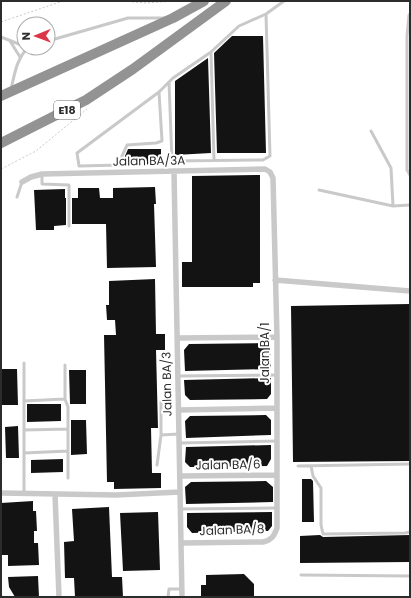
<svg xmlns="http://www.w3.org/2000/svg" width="411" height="598" viewBox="0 0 411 598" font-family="Poppins,sans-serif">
	<rect width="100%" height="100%" fill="#fff"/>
	<path fill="#131313" d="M232 36H263L266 153H217L214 53Z
		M208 58 211 153 175 155V81Z
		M128 149H161V164L126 165 125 156Z
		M260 175V283H253V287H182V262H192V176Z
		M155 187 156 204H154L156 267 107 268 106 224H72V198H78V188H99L100 198H113V188Z
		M65 189V198H66V225L54 226V230H36L34 190Z
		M155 279 156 334H165V350H156L158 428H151L152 473H161V488L114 489V482H107L104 335H116L115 320H107L106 305H109V281Z
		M410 304V461L293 462 291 306Z
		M266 343 270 349 271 369 185 371 184 350 189 344Z
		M1 369H17L18 405H2Z
		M69 370H86V404H70Z
		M271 378V394L267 399 190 400 185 395 184 380Z
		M27 404H61V421L27 422Z
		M266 415 271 420V435L186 438 185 421 190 416Z
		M71 420H86L87 454 71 455Z
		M18 426 19 458H6L5 427Z
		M271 445V459L267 466 190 467 185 462 186 447Z
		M63 459V472L31 473V460Z
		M302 479H311L313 481 314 522H302Z
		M266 481 273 487V502L186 504 185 487 191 482Z
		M33 501V511H36L37 531H34V543H38L39 565 8 566V555H1V503Z
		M109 507 112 577H122L123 597H75L74 578H65L64 542 74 541 72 509Z
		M158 512 160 570 123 571 120 513Z
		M272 512V526L268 531 192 533 187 527V513Z
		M320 535 323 537 410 535V562L300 563V536Z
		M244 574 254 584V597H201V585H206V575Z
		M38 576 39 597H15L9 587 8 577Z"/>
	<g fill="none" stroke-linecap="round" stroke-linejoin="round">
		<path stroke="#c9c9c9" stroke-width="1" stroke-dasharray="2 2" stroke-linecap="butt" d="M124 1 144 3 176 1
			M1 22 63 1
			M1 169 36 151 87 109"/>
		<path stroke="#c9c9c9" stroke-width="3" d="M266 14 270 156 263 160 172 161 169 82 173 78 211 52 239 26 266 14 284 1
			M410 14 409 15 407 36V170L410 175
			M1 37 24 46
			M10 41 20 57
			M48 41 128 18H165
			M211 52 214 160
			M11 89C15 73 16 61 27 48
			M159 92 162 141 156 143 127 145 122 156 120 165 79 166 77 153 159 92 169 82
			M371 131 391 168 393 206
			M42 174V184L69 185V226
			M319 190 393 206 410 205
			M17 197 22 182
			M24 363V493
			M65 365V399
			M178 376 277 375
			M24 401 65 399 68 407V478
			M24 430 68 429
			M161 435 179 434
			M179 443 277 441
			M24 453 68 451
			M157 465 161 435V402
			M298 466 410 464
			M311 466 313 476 321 488V525L323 534 405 533 410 532
			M180 509 277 508
			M301 575 410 576
			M1 596 2 597
			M168 597 169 589H182"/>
		<path stroke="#c9c9c9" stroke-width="5.5" d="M174 171 182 597
			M22 182 31 177 42 174 265 169 270 172 273 178 277 337V528C274 536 272 540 263 542L181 543
			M275 280 410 291
			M177 338 277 337
			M179 410 277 408
			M180 476 277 475
			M1 493 116 495 180 492
			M55 494 59 597"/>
		<path stroke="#939393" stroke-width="10" d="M1 96 173 18 204 1
			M1 143 86 100 133 69 226 1"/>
	</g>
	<g text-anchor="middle" stroke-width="4" stroke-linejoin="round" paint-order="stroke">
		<rect fill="#fff" stroke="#6b6b6b" stroke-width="1" x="54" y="101" width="26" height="18" rx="3"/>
		<g font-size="11" font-weight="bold" fill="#2c2c2c">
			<text x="67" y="114">E18</text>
		</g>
		<g font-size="12" fill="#2c2c2c" stroke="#fff">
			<text transform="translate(149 161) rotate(-1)" y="4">Jalan BA/3A</text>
			<text transform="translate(265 353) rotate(-90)" y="4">Jalan BA/1</text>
			<text transform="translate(167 384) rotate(-91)" y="4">Jalan BA/3</text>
			<text transform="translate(228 465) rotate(-1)" y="4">Jalan BA/6</text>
			<text transform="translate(232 530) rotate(-2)" y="4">Jalan BA/8</text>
		</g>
	</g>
	<rect width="411" height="598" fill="none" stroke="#2c2c2c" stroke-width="4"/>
	<g transform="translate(36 36) rotate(269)"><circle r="19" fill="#ffffff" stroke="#ababab"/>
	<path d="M0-3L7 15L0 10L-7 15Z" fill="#dd3548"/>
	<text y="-6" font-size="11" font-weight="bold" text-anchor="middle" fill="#2c2c2c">N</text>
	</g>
</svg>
